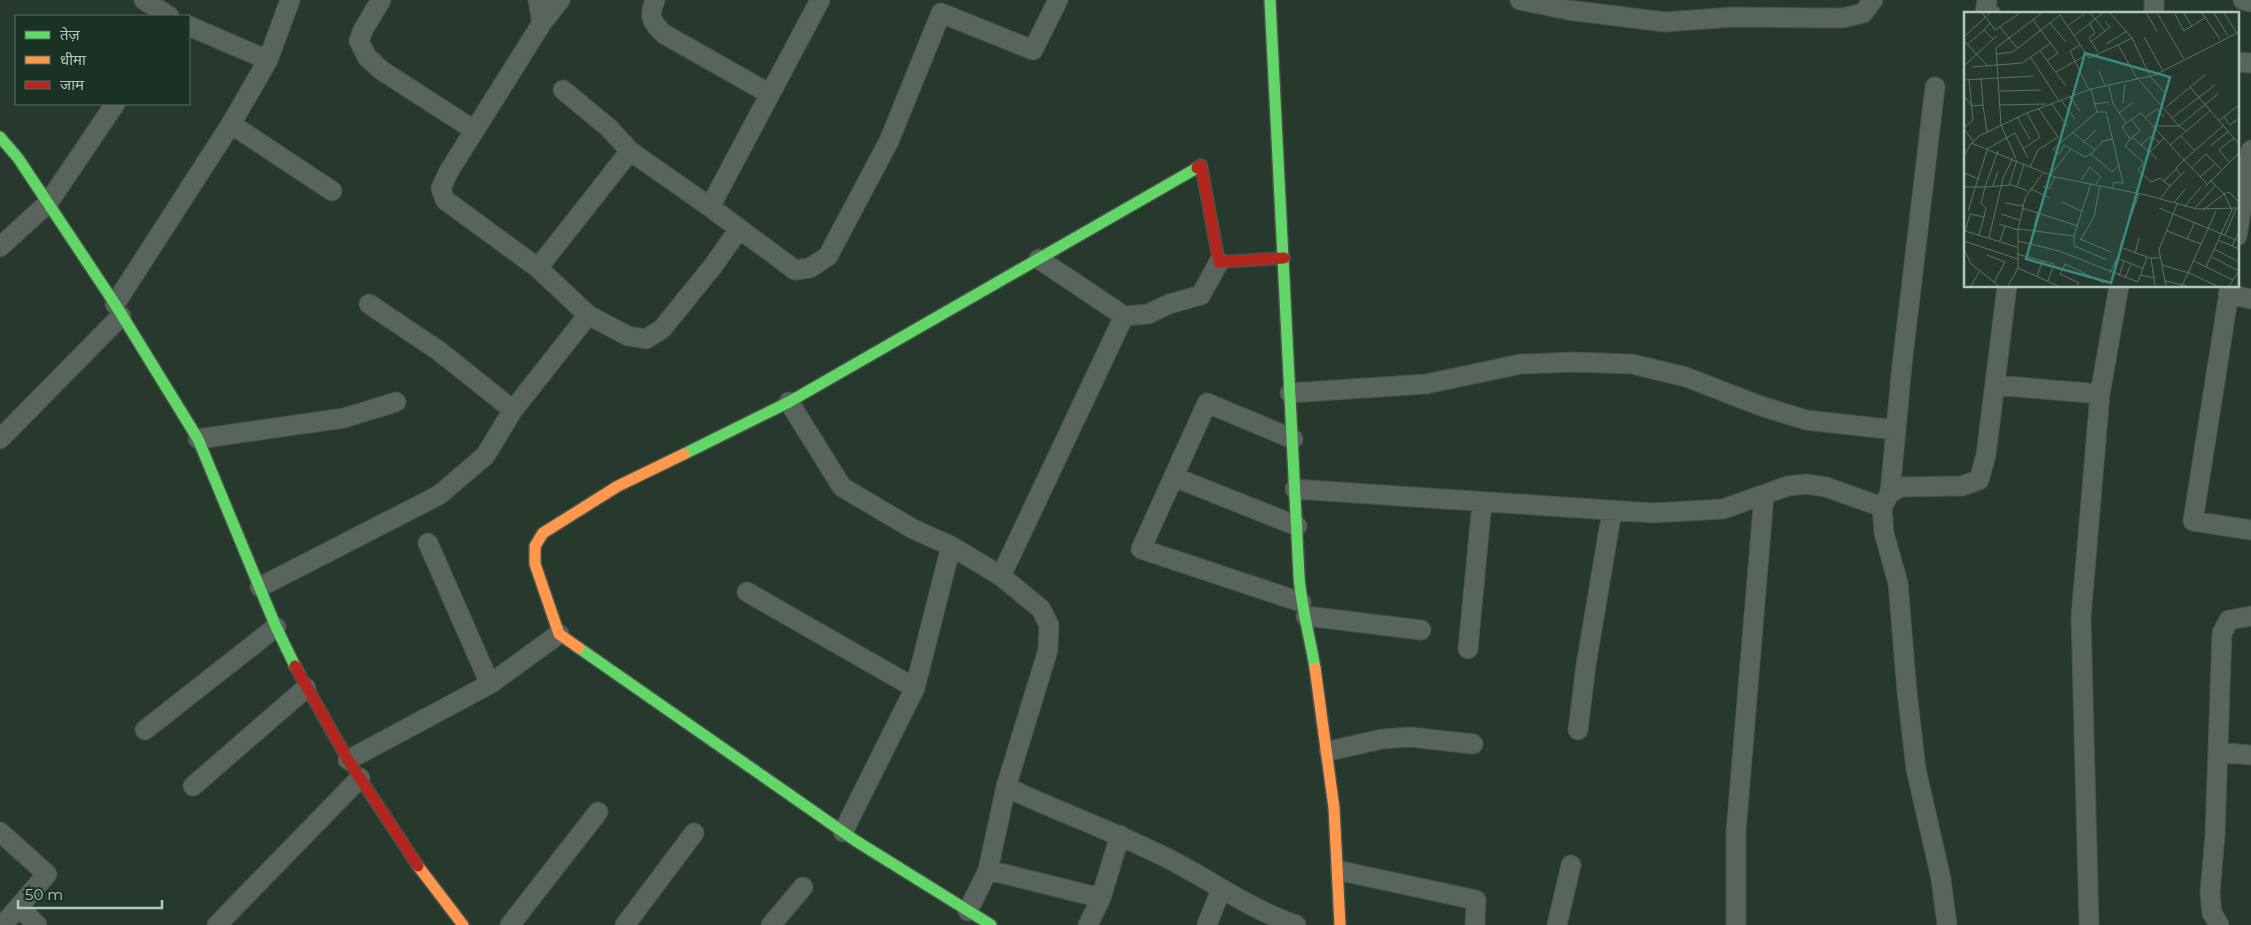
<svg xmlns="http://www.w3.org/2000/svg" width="2251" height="925" viewBox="0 0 2251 925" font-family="Montserrat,'Noto Sans Devanagari',sans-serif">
	<rect width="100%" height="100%" fill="#27382d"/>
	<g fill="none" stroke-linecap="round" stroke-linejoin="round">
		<g stroke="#46524a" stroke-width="21">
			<path id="street" d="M144 0 169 16
				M381 0 363 30 359 41 367 57 381 70 474 130
				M538 0 542 23
				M655 0C648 16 652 23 664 34L770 94
				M1520 0 1568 10 1665 22 1733 17 1843 18 1863 13 1873 0
				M1987 0 1985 13 1991 14
				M2243 0 2251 2
				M2154 14V0
				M189 26 268 60
				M2237 62 2251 63
				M563 90 609 128 630 151
				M231 124 332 191
				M710 207 795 270 810 268 828 256 889 141 941 13 1033 50 1058 0
				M2237 236 2251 150
				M0 247 48 203 115 104
				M1039 259 1124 316 1001 576 1041 609 1049 625 1048 650 1006 787 988 870 1101 898 1088 925
				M538 268 630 151 710 207 820 0
				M2230 286 2193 521 2251 530
				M2228 294 2251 299
				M115 304 231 124 268 60 290 0
				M369 304 439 351 513 410
				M588 315 628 336 646 339 662 329 713 266 739 229
				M1124 316 1148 314 1169 304 1201 295 1219 262
				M1995 385 2100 394
				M1290 393 1426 384 1521 364 1574 362 1632 364 1686 377 1758 405 1806 420 1896 430
				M789 402 842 487 913 529 951 546
				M0 439 121 316
				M198 439 344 418 396 402
				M1293 439 1207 403 1141 549 1301 602
				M1174 477 1297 526
				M1295 489 1653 513 1723 509 1788 486 1806 484 1826 487 1882 507
				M1890 493 1902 365 1935 87
				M428 543 490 684
				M260 587 439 495 485 456 513 410 588 315 538 268 445 200 441 188 449 171 542 23 560 0
				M747 592 915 688
				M1306 616 1421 630
				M1468 649 1482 502
				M145 730 276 627
				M1578 730 1586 665 1612 511
				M1329 751 1382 739 1410 737 1473 744
				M2218 752 2251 755
				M348 760 490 684 559 634
				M193 786 306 688
				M1006 787C1059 812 1115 832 1167 858 1211 880 1249 909 1296 925
				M0 832 47 874 3 925
				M843 832 915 688 951 546 1001 576
				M1341 871 1476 900 1475 925
				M1101 898 1120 835
				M19 907 37 925
				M968 911 988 870
				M217 925 360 778
				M510 925 598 812
				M625 925 694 833
				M771 925 803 887
				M1207 925 1221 889
				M1557 925 1571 865
				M1736 925V832L1764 495
				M1947 925 1941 879 1916 769 1907 692 1898 583 1884 533 1882 507 1890 493 1901 487 1962 486 1979 480 1986 455 2007 286
				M2089 925 2081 617 2100 394 2119 286
				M2219 925 2212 913 2210 893 2215 835 2222 633 2229 620 2251 616"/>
		</g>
		<g stroke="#46524a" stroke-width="14">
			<path id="fast" d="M1270 0 1299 576C1301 607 1310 637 1315 668
				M0 137 18 158 115 304 198 439 276 627 295 666
				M684 454 789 402 1197 168
				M579 648 856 841 991 925"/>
		</g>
		<g stroke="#46524a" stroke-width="14">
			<path id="slow" d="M579 648 559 634 535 564V546L543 533 618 486 684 454
				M1315 668 1334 808 1340 925
				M418 866 463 925"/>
		</g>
		<g stroke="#46524a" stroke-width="14">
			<path id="jam" d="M1197 168 1201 165 1219 262 1284 258
				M295 666 348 760 418 866"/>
		</g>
		<use href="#street" stroke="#58645c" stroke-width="19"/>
		<use href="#fast" stroke="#63d668" stroke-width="11"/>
		<use href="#slow" stroke="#ff974d" stroke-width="11"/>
		<use href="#jam" stroke="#b3261e" stroke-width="11"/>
	</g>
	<g transform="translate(1964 12)">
		<rect width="275" height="275" fill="#27382d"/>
		<path fill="none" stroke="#5e7266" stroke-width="1" d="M18 1 26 11 20 18M126 1 141 19M146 1 168 26 154 33M182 1 193 19M193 1 220 47M220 1 228 15M238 1 256 27M250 1 264 24M260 1 273 21M211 2 220 19 242 5M69 8 94 41 83 49M26 11 31 18 56 1M86 11 102 30M125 11 131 21 125 26 134 40M105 13 121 1M36 15 53 36M111 23 139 1M0 25 26 1M180 25 199 59M168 26 186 64 200 80 204 77M0 29 23 53M127 30 146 15 141 9M4 32 20 18 29 27 33 24M142 32 163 19M116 33 106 39 125 78M76 39 102 74M33 42 49 40 96 3 125 46 154 33 174 68M67 46 95 89M0 54 29 27M8 55 58 51 87 31M135 59 141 74M92 60 122 43M17 66 19 93M0 68 70 64M175 68 215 114 255 81M145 74 149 92 162 111 177 101 220 148 212 156 216 163M226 75 275 132M127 77 133 100M36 79 77 78M0 84 8 94 19 93 23 120M106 85 116 99M97 88 111 107M87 91 104 115M159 91 161 72M130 92 145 90M35 93 82 92M202 95 241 63M155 101 168 91M53 105 66 127M182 105 193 97 200 105M209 105 251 73M260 105 266 113 275 106M167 107 176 119 168 125 193 147M256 108 275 93M162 111 158 115 166 127M190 114H215L221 118M0 116 9 108 5 67M0 117 9 129M108 120 131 138 127 142M217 124 230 138M168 125 161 134 180 151 174 158 187 170 196 166 206 174 221 159M7 131 91 165 182 183 233 197 275 196M119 131 132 118M177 133 187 124 195 130M206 133 247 98M246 134 265 119M25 136 51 121 64 146M59 137 76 125 63 101M131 138 139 129 148 127M185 141 200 126M0 144 6 133 15 124 63 101 127 77 191 63 275 20M52 147 37 113 32 36 78 1M265 150 255 138 270 126M66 155 74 138 94 125 74 96M227 156 242 142 257 157M0 161 15 167M86 163 107 137M236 165 252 151M117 168 126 155 137 165 132 172M246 168 260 182 265 180 275 190M200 169 212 157M243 172 220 148 260 113M45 173 53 148M29 174 34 159M79 174 85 177 91 165M0 175H21L34 139M53 175 60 152M241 175 275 141M66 176 85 186M149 176 150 170 159 171 142 100H133L89 137 95 142 100 133 121 145 127 142 148 160 155 153M175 182 156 235 186 246H196M196 187 206 174M98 190 117 199M41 191 59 194M210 191 221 177M220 195 237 175M58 196 114 214M195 196 275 229M230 197 251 174M239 198 260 182 268 198 242 255M4 199 24 135M37 202 55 208M20 205 22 196 17 191 21 175 48 173 64 179M35 212 54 218M70 215 74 199M55 217 110 224V234L143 248M1 219 53 235M203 219 237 232M0 223 6 202 20 205 15 223M261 223 272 197M110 224 127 171M25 226 39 166 49 146M116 227 147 240M117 227 130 205 136 173M223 227 231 210M254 228 275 237M0 229 54 247M36 229 41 214M54 229 95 239 174 270 183 245M268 234 275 220M0 237 7 252 35 274M250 237 275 250M53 242 90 252 84 269M171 242 175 226M23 243 41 250 30 270M248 245 275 259 265 274M187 246 191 274M230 249 269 268M198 253 225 261 253 274M54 256 94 274M146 261 153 246 178 256M176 263 191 266M73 264 79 248M155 264 160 249M161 266 167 252M201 269 223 274M7 274 15 260M44 274 54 256V218L61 186 79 161M113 274 115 271 96 262 101 252 140 271M202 274 195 238 213 192M218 274 252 199"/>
		<path fill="#378b81" fill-opacity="0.15" stroke="#378b81" stroke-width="2.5" d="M121 41 206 65 147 271 62 247Z"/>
		<rect width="275" height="275" fill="none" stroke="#b0c9bb" stroke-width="2.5"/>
	</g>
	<rect x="15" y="15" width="175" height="90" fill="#1a3224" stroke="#566e60"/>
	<rect x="25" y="31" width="25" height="8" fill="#63d668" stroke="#566e60"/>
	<text x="60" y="40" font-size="15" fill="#b0c9bb">तेज़</text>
	<rect x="25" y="56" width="25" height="8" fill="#ff974d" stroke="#566e60"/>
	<text x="60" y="65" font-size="15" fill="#b0c9bb">धीमा</text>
	<rect x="25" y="81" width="25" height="8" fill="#b3261e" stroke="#566e60"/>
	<text x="60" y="90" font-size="15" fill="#b0c9bb">जाम</text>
	<path d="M18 900v8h144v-8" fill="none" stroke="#b0c9bb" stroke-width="2.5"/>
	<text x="25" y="900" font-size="15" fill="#b0c9bb" stroke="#1a3224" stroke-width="4" paint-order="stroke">50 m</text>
</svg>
